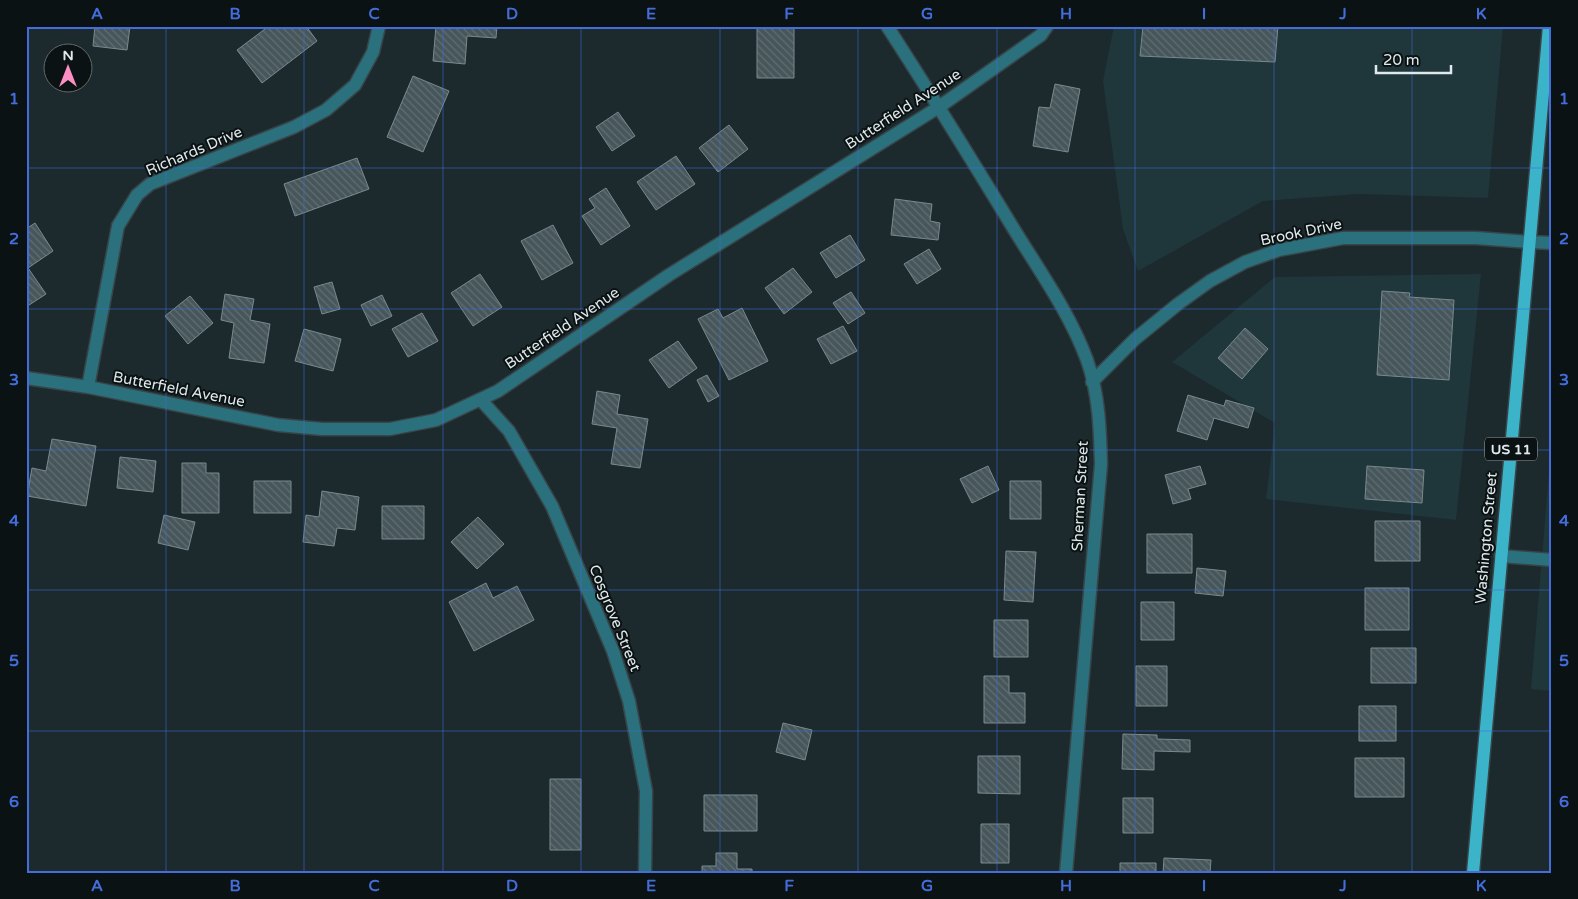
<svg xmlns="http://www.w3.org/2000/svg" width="1578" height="899" viewBox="0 0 1578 899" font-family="'Varela Round',sans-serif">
	<defs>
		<pattern id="building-back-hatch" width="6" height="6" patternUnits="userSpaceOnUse" patternTransform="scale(1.25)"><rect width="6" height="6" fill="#46565a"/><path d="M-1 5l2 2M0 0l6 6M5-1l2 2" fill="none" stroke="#606e72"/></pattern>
	</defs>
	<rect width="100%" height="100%" fill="#1c2a2e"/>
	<path fill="#1f363b" d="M1114 26H1503L1488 198 1359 194 1263 201 1138 271 1123 229 1103 81Z
		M1481 274 1456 520 1266 499 1275 423 1172 362 1275 277Z
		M1552 436V691L1531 689Z"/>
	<path fill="url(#building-back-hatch)" stroke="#798a8e" d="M95 26H130L127 50 93 46Z
		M269 26H306L317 41 262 83 237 50Z
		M436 26H497L496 38 467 36 465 64 433 61Z
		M757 26H794V78H757Z
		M1143 26H1278L1275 62 1140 56Z
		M413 76 449 91 423 152 387 137Z
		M1055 84 1080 89 1068 152 1033 146 1039 107 1050 108Z
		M618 112 635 136 612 151 596 127Z
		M729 125 748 149 718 172 699 148Z
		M676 156 695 184 656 210 637 182Z
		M357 158 369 189 295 216 284 184Z
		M606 188 630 226 601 245 582 216 595 208 589 199Z
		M895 199 932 204 930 221 940 223 938 240 891 235Z
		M35 223 53 251 28 268 46 294 26 307V229Z
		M553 225 573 263 542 280 521 241Z
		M850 235 865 260 836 278 820 253Z
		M929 249 941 269 917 284 904 264Z
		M793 268 812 292 784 314 765 288Z
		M480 274 502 307 473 326 451 293Z
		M332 282 340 309 322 314 314 287Z
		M1382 291 1410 293 1409 297 1454 300 1449 380 1377 375Z
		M851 292 865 313 848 324 833 303Z
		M225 294 254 299 250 320 270 324 264 363 229 358 234 323 221 320Z
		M382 295 392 316 371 326 361 305Z
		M190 296 213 323 188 344 165 316Z
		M742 308 768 361 729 380 698 319 718 309 723 318Z
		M422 313 438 341 408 357 392 329Z
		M843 326 857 351 831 364 817 339Z
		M1245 328 1268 349 1242 379 1218 358Z
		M304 329 341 339 333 371 295 361Z
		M678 341 697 368 669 388 649 360Z
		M707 375 719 396 708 402 697 380Z
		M597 391 620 395 617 414 648 419 640 468 611 464 617 428 592 424Z
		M1188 395 1224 406 1226 400 1254 408 1248 428 1214 418 1207 440 1177 431Z
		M52 439 96 446 86 506 27 496 32 468 46 471Z
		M120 457 156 461 153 492 117 488Z
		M182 463H206V473H219V513H182Z
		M988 466 999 490 972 503 960 479Z
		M1200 466 1206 484 1188 489 1191 499 1173 504 1165 475Z
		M1367 466 1424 470 1422 503 1365 499Z
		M254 481H291V513H254Z
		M1010 481H1041V519H1010Z
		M322 491 359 497 355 530 337 528 334 546 303 542 306 515 319 517Z
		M382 506H424V539H382Z
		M164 515 195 522 188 550 158 543Z
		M478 517 504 544 477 569 451 542Z
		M1375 521H1420V561H1375Z
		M1147 534H1192V573H1147Z
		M1006 551 1036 552 1033 602 1004 600Z
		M1197 568 1226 571 1223 596 1195 593Z
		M486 583 493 598 517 586 534 620 474 651 449 602Z
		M1365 588H1409V630H1365Z
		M1141 602H1174V640H1141Z
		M994 620H1028V657H994Z
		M1371 648H1416V683H1371Z
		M1136 666H1167V706H1136Z
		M984 676H1009V693H1025V723H984Z
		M1359 706H1396V741H1359Z
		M783 723 812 730 805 760 776 752Z
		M1123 734 1157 735V739L1190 740V752L1154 751V770L1122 769Z
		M978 756H1020V794L978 793Z
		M1355 758H1404V797H1355Z
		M550 779H581V850H550Z
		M704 795H757V831H704Z
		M1123 798H1153V833H1123Z
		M981 824H1009V863H981Z
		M716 853H737V869H752V873H702V866H716Z
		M1164 858 1211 860 1210 873H1163Z
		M1120 863H1156V873H1120Z"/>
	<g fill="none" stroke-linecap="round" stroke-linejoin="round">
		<g stroke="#374548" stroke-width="15">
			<path id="service" d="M1529 242 1552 243
				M1501 556 1552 560"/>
		</g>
		<g stroke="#374548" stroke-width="15">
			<path id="minor" d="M887 26C931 94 973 162 1015 231 1041 273 1070 314 1087 360 1099 394 1100 429 1101 464L1066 873
				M26 378 88 387 278 425 322 429H390L436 420 498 391 669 275 939 107 1041 35 1047 26
				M1092 382 1135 339 1178 304 1210 281 1245 262 1279 250 1343 238H1476L1529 242
				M88 387 118 226 137 195 150 184 294 127 326 110 355 85 373 52 379 26
				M481 400 509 431 552 506 613 651 629 701 646 791 645 873"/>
		</g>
		<g stroke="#374548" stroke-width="15">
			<path id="primary" d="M1473 873 1549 26"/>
		</g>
		<use href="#service" stroke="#2a707d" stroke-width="12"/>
		<use href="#minor" stroke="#2a707d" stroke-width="12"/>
		<use href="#primary" stroke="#3bb4ca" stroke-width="12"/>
	</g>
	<path fill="none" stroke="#446ddc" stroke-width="1" stroke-opacity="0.55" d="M166 26V873M304 26V873M443 26V873M581 26V873M720 26V873M858 26V873M997 26V873M1135 26V873M1274 26V873M1412 26V873M26 168H1552M26 309H1552M26 450H1552M26 590H1552M26 731H1552"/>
	<g text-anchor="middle" stroke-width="4" stroke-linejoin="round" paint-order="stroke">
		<rect fill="#0b1213" stroke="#9fa8aa" stroke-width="1" x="1485" y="437.5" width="52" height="23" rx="4"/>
		<g font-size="14" font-weight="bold" fill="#dfe8ea">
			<text x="1511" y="454">US 11</text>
		</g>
		<g font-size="15" fill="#dfe8ea" stroke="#0b1213">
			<text transform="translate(903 109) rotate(-33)" y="5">Butterfield Avenue</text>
			<text transform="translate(194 151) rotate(-23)" y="5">Richards Drive</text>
			<text transform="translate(1301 232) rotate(-12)" y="5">Brook Drive</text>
			<text transform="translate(562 328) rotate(-34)" y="5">Butterfield Avenue</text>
			<text transform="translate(179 389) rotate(11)" y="5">Butterfield Avenue</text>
			<text transform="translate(1080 496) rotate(-87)" y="5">Sherman Street</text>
			<text transform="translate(1486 538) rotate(-85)" y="5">Washington Street</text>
			<text transform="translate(615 618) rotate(68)" y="5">Cosgrove Street</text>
		</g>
	</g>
	<rect width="1578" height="899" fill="none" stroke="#0b1213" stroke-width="55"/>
	<g transform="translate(68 68)"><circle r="24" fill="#0b1213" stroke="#606869"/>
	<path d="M0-4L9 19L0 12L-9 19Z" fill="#fb8fc3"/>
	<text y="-8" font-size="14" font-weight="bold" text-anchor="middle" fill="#dfe8ea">N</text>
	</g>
	<path d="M1376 65v8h75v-8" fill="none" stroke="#dfe8ea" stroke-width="2.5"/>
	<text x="1383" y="65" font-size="15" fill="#dfe8ea" stroke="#0b1213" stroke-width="4" paint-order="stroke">20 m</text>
	<rect x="28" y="28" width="1522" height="844" fill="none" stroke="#446ddc" stroke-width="2"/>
	<g font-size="16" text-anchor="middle" font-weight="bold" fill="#446ddc">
		<text x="97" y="19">A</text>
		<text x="235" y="19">B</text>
		<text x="374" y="19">C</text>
		<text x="512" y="19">D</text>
		<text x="651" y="19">E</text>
		<text x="789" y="19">F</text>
		<text x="927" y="19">G</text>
		<text x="1066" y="19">H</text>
		<text x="1204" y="19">I</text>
		<text x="1343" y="19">J</text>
		<text x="1481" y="19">K</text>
		<text x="14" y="104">1</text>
		<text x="1564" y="104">1</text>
		<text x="14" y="244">2</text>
		<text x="1564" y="244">2</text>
		<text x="14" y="385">3</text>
		<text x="1564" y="385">3</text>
		<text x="14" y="526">4</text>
		<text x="1564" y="526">4</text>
		<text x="14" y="666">5</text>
		<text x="1564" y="666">5</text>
		<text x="14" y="807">6</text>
		<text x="1564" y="807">6</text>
		<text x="97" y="891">A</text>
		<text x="235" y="891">B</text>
		<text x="374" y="891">C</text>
		<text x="512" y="891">D</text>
		<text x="651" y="891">E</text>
		<text x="789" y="891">F</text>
		<text x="927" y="891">G</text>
		<text x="1066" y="891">H</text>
		<text x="1204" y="891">I</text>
		<text x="1343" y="891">J</text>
		<text x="1481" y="891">K</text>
	</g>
</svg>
